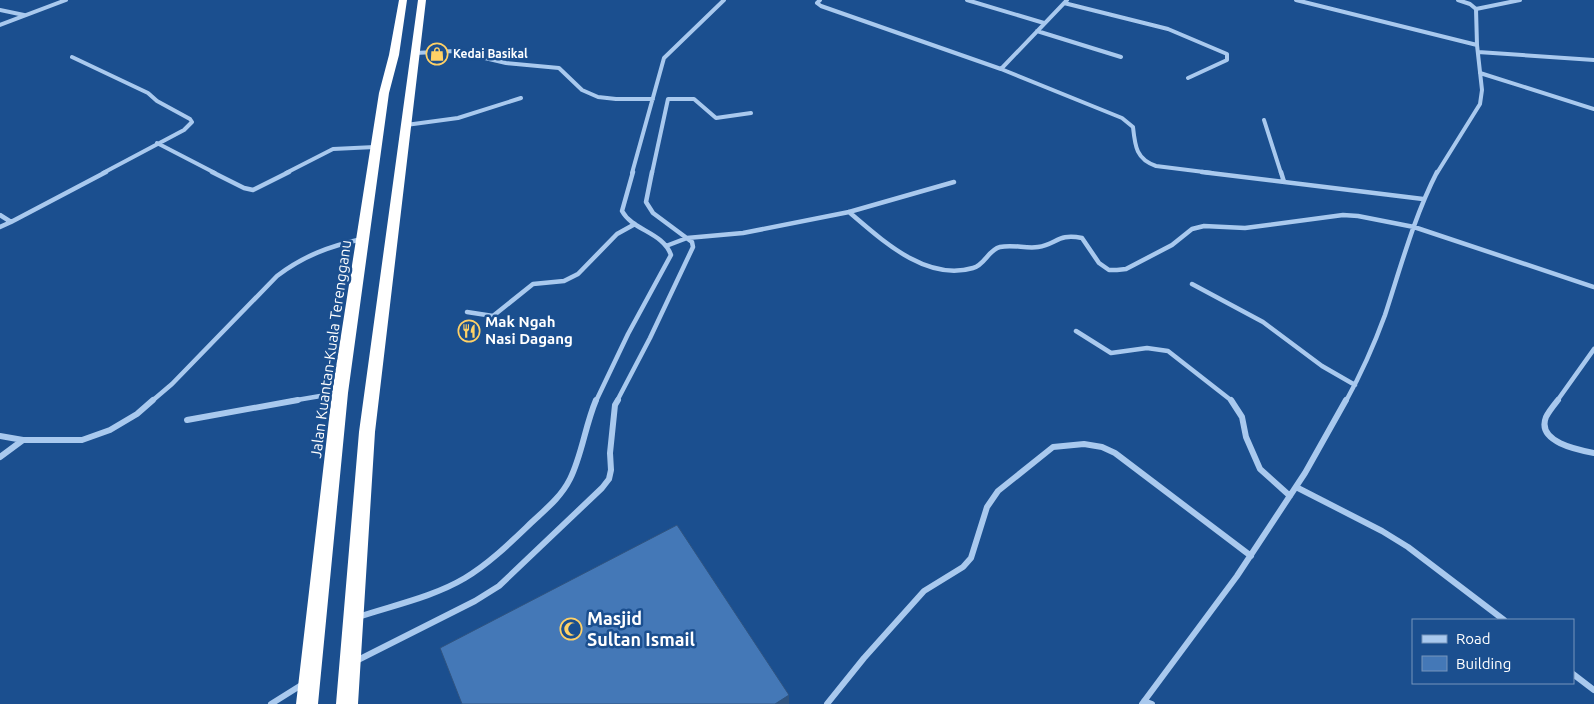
<svg xmlns="http://www.w3.org/2000/svg" width="1594" height="704" viewBox="0 0 1594 704" font-family="Ubuntu,sans-serif">
	<rect width="100%" height="100%" fill="#1b4f8f"/>
	<g fill="none" stroke-linecap="round" stroke-linejoin="round">
		<path stroke="#a9c9ee" stroke-width="4" d="M820 0 817 3 821 6 1001 69 1122 118 1133 127C1135 146 1136 159 1156 166L1212 173
			M967 0 1044 23
			M1296 0 1477 45
			M1064 3 1168 29 1227 54V60L1188 78
			M1476 9 1520 0
			M0 10 24 15
			M0 25 66 0
			M1037 31 1121 57
			M1478 52 1594 60
			M415 53 455 51 506 63 559 68 582 90 598 97 616 99H653
			M72 57 148 93 157 101 190 119 192 122 184 130 103 173
			M1001 69 1067 0
			M1480 73 1594 109
			M1264 120 1281 173
			M406 125 458 118 521 98
			M157 143 215 173
			M286 173 333 149 375 147
			M632 173 664 58 724 0
			M652 173 668 99H694L716 118 751 113
			M1437 173 1480 104 1482 90 1477 45 1476 9 1470 4 1458 0"/>
		<path stroke="#a9c9ee" stroke-width="4.5" d="M212 172 244 188 253 190 289 172
			M1202 172 1423 199
			M1281 172 1284 182
			M849 212C882 240 926 282 973 268 985 265 988 250 1000 247 1013 244 1026 249 1038 247 1057 244 1058 233 1082 238L1099 263 1109 270H1117L1126 269 1172 245 1192 229 1204 226 1245 228 1343 215 1358 216 1414 227 1594 287
			M0 215 11 222 0 227
			M11 222 106 172
			M666 246 687 238 743 233 849 212 954 182
			M1192 284 1263 322 1322 366 1355 385
			M467 312 493 316 533 284 564 281 578 274 617 234 635 224
			M1076 331 1111 353 1147 348 1168 351 1232 401
			M152 401 172 384 277 276C303 256 330 246 362 239
			M291 401 338 393
			M596 401 628 334 671 255C663 232 633 231 622 211L633 172
			M617 401 650 338 693 247 692 242 653 213 646 202 652 172
			M1346 401C1361 374 1374 345 1385 315 1401 266 1414 217 1437 172
			M1557 401 1594 349"/>
		<path stroke="#a9c9ee" stroke-width="6" d="M1231 400 1242 417 1246 437 1260 469 1290 496
			M1558 400C1554 405 1549 411 1546 417 1536 442 1578 450 1594 453
			M187 420 298 400
			M0 436 23 440
			M0 457 23 440H82L110 430 137 414 153 400
			M1296 487 1382 531 1408 547 1504 620
			M358 617C394 605 433 597 465 578 490 563 511 542 532 522 546 509 561 497 570 479 582 455 585 426 596 400
			M356 661 475 601 499 586 602 488 609 479 611 470 610 453 615 405 618 400
			M1573 674 1594 690
			M1144 701 1152 704
			M271 704 303 684
			M827 704 864 658 924 591 963 567 971 558 987 507 998 491 1053 447 1084 444 1102 447 1115 453 1251 556
			M1142 704 1237 576 1305 473 1346 400"/>
		<path fill="#fff" fill-rule="evenodd" d="M399 0H407L399 55 389 93 348 393 318 704H296L332 393 379 93 389 55Z
			M418 0H426L375 432 358 704H336L359 432Z"/>
	</g>
	<path fill="#305480" d="M789 695V704H775Z"/>
	<path fill="#4478b7" stroke="#305480" d="M677 525 789 695 775 704H462L440 648Z"/>
	<defs>
		<g id="shop-ring" transform="scale(1.125)"><circle r="9.5" fill="#1b4f8f" stroke="#ffd166" stroke-width="1.5"/><path d="M-5-2.5h2.3a2.7 3.5 0 0 1 5.4 0H5L5.5 6h-11ZM-1.5-2.5h3a1.5 2.3 0 0 0-3 0Z" fill="#ffd166"/></g>
		<g id="restaurant-ring" transform="scale(1.125)"><circle r="9.5" fill="#1b4f8f" stroke="#ffd166" stroke-width="1.5"/><path d="M-5-6h1v4h1v-4h1v4h1v-4h1v5L-1.5 .5V6h-2V.5L-5-1ZM5-6V6H3V1.5H1.5Q1.5-4 5-6Z" fill="#ffd166"/></g>
		<g id="mosque-ring" transform="scale(1.125)"><circle r="9.5" fill="#1b4f8f" stroke="#ffd166" stroke-width="1.5"/><path d="M3.5-4.9A6 6 0 1 0 3.5 4.9A5 5 0 1 1 3.5-4.9Z" fill="#ffd166"/></g>
	</defs>
	<g fill-rule="evenodd">
		<use href="#shop-ring" x="437" y="54"/>
		<use href="#restaurant-ring" x="469" y="331"/>
		<use href="#mosque-ring" x="571" y="629"/>
	</g>
	<g text-anchor="middle" stroke-width="5" stroke-linejoin="round" paint-order="stroke">
		<g font-size="12" font-weight="bold" fill="#fff" stroke="#1b4f8f" text-anchor="start">
			<text x="453" y="58">Kedai Basikal</text>
		</g>
		<g font-size="15" font-weight="bold" fill="#fff" stroke="#1b4f8f" text-anchor="start">
			<text x="485" y="327">Mak Ngah<tspan x="485" dy="17">Nasi Dagang</tspan></text>
		</g>
		<g font-size="15" fill="#fff" stroke="#1b4f8f">
			<text transform="translate(331 349) rotate(-82)" y="5">Jalan Kuantan-Kuala Terengganu</text>
		</g>
		<g font-size="18" font-weight="bold" fill="#fff" stroke="#1b4f8f" text-anchor="start">
			<text x="587" y="625">Masjid<tspan x="587" dy="21">Sultan Ismail</tspan></text>
		</g>
	</g>
	<rect x="1412" y="619" width="162" height="65" fill="#1b4f8f" stroke="#7695bc"/>
	<rect x="1422" y="635" width="25" height="8" fill="#a9c9ee" stroke="#7695bc"/>
	<text x="1456" y="644" font-size="15" fill="#ffffff">Road</text>
	<rect x="1422" y="656" width="25" height="15" fill="#4478b7" stroke="#7695bc"/>
	<text x="1456" y="669" font-size="15" fill="#ffffff">Building</text>
</svg>
